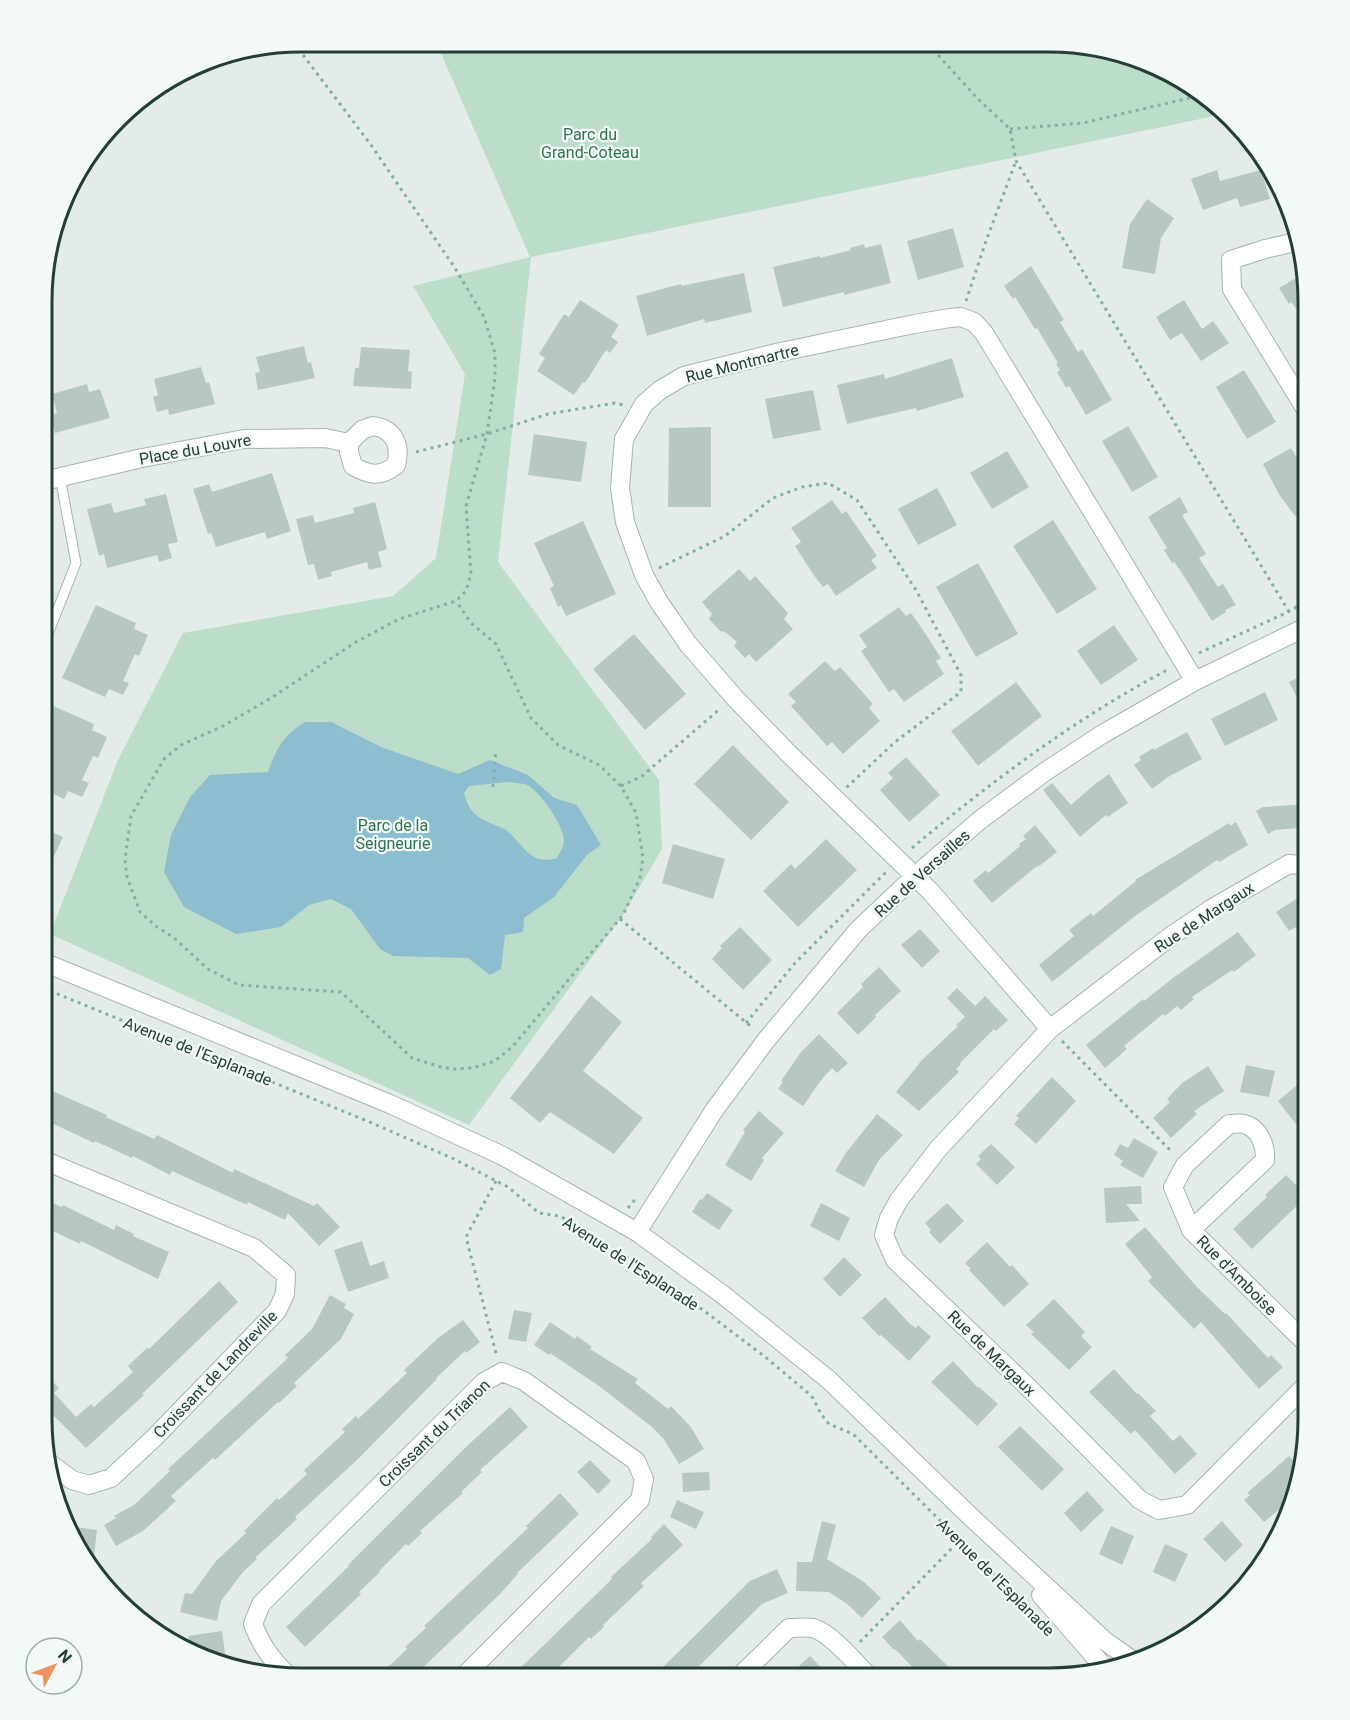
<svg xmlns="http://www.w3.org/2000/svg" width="1350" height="1720" viewBox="0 0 1350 1720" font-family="Roboto,sans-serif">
	<rect width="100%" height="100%" fill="#e3ece9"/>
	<path fill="#bcddc9" d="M436 42 1083 44 1193 86 1220 115 531 257 498 562 659 780 662 849 623 915 469 1125 50 934 118 760 183 633 393 596 436 558 465 374 413 286 530 257Z"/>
	<path fill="#8cbed0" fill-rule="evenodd" d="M305 722H331L381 747 458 774 490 760 528 775 554 798 577 805 601 845 587 855 554 897 524 918 523 932 505 935 501 969 490 975 468 958 393 956 380 949 351 909 331 899 309 905 281 927 236 934 184 907 164 872 171 835 190 797 210 775 268 772C277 747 283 736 305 722ZM508 782C514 783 522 783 527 785 541 792 563 825 564 840 564 847 560 852 557 858 530 866 525 846 507 831 504 828 499 827 495 825 478 819 468 811 464 793L469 786Z"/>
	<path fill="#b8c7c2" d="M1217 170 1220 181 1261 170 1270 199 1240 207 1237 198 1203 210 1191 179Z
		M1147 199 1174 218 1161 238 1155 274 1122 268 1130 224Z
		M953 228 964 267 918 280 907 241Z
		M864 244 865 248 881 244 891 283 844 295V292L783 307 773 267 820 256V258L851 250 850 248Z
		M1031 266 1064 320 1060 322 1078 352 1082 349 1112 400 1086 415 1069 386 1066 388 1057 372 1060 370 1056 364 1058 363 1037 328 1035 329 1015 297 1013 299 1004 286Z
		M744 273 752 312 705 323 704 319 647 336 636 296 681 284V286Z
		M1304 273 1308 301 1296 309 1291 302 1289 304 1279 288Z
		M580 300 619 325 611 337 618 342 610 353 606 350 585 383 583 382 574 395 537 371 545 358 539 354 564 314 569 317Z
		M1184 300 1202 329 1213 321 1229 343 1201 361 1182 333 1170 340 1156 317Z
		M304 346 308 363 311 362 315 378 258 390 255 373 260 372 256 357Z
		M361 347 410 350 408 371 412 372 411 389 353 386 355 368H359Z
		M952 358 964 397 917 411 916 408 847 424 837 385 884 374 885 379Z
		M201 367 206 383 209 382 215 404 169 415 168 409 157 412 153 397 158 395 154 379Z
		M1244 370 1276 422 1247 439 1216 387Z
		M87 384 89 392 100 389 110 418 55 433 50 415 57 413 52 394Z
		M813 390 821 430 773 439 765 399Z
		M1128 426 1158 477 1132 492 1102 441Z
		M711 427V507H668L669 428Z
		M534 434 587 442 581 482 528 475Z
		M1291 448 1308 476V508L1296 517 1280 496 1263 464Z
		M1007 451 1029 487 992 509 970 473Z
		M272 473 291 531 267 539 265 532 216 547 211 533 208 534 193 489 209 484 212 492Z
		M937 488 957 525 918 545 898 509Z
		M166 494 178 542 168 544 172 558 159 562 157 555 107 568 104 554 99 556 87 509 111 503 114 513 146 505 144 499Z
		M1180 497 1188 512 1182 515 1206 554 1199 558 1218 587 1223 584 1236 605 1225 610 1226 612 1212 621 1180 570 1174 562 1172 563 1164 550 1167 548 1148 517Z
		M832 500 842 514 846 511 877 556 871 560 877 568 836 596 828 584 823 587 813 574 795 546 801 542 791 528Z
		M375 502 387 549 378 552 382 567 369 570 367 562 331 572 332 576 318 580 314 564 308 565 296 519 313 515 315 523 354 513 353 508Z
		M1053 520 1097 589 1057 614 1013 546Z
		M583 521 616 594 566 616 561 605 558 607 550 588 554 586 534 543Z
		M978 563 1018 634 976 657 936 587Z
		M739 569 750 581 755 576 788 613 784 619 793 629 756 662 749 654 745 658 734 646 737 642 725 632 720 631 709 619 712 614 702 602Z
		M96 605 136 623 134 629 148 635 139 656 135 654 123 681 129 683 123 695 109 689 105 697 62 678Z
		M899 607 906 616 911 613 921 627 941 658 936 661 944 674 904 702 894 689 889 692 861 651 867 647 859 635Z
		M1114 625 1138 660 1101 685 1077 651Z
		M634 634 686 694 645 730 593 669Z
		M825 661 835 671 840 667 873 704 869 708 880 721 843 754 832 742 827 746 791 706 796 702 788 694Z
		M1308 673V719L1289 682Z
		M1016 682 1042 716 978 766 951 731Z
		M1265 692 1278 720 1225 746 1211 719Z
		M51 705 94 724 92 730 107 737 98 758 93 756 82 780 89 783 82 797 68 791 64 799 43 789V722Z
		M1187 732 1202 759 1168 777 1152 789 1134 765 1141 760 1139 757 1153 748 1154 750Z
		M733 745 789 802 751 840 694 784Z
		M906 757 940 795 909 822 880 790 893 778 888 773Z
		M1109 774 1128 803 1108 817 1106 815 1080 837 1043 790 1052 783 1071 805 1095 784Z
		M1308 804V827L1275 830 1268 834 1256 811 1263 807Z
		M1236 822 1248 845 1219 862 1217 860 1135 916 1052 982 1039 965 1074 936 1069 930 1091 913 1093 916 1136 881 1135 880 1229 823 1230 826Z
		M1035 825 1057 852 1038 867 1037 866 992 903 973 881 986 870 988 873 1020 846 1019 844 1026 839 1023 836Z
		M43 828 63 837 43 879Z
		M826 839 857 870 798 927 763 891 791 864 795 869Z
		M673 844 725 859 713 899 662 883Z
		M1299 897 1308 910V946L1296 927 1289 931 1276 912Z
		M740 927 772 960 743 990 712 959 722 948 720 946Z
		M920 929 940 951 922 968 901 945Z
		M1238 932 1256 955 1234 972 1232 970 1192 997 1194 999 1181 1010 1177 1006 1165 1016 1163 1014 1124 1046 1127 1049 1105 1068 1086 1045 1143 999 1144 1001 1173 978Z
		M879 967 901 991 875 1015 876 1017 858 1035 837 1013 863 987 861 984Z
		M957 988 975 1006 985 996 1008 1020 996 1031 994 1029 960 1063 961 1064 956 1069 959 1072 919 1111 896 1092 922 1060 958 1026 956 1025 965 1017 947 998Z
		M591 995 622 1022 583 1071 643 1118 614 1154 550 1112 540 1123 510 1098Z
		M819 1034 848 1063 837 1073 832 1068 822 1079 803 1106 778 1089 783 1082 781 1081 801 1052Z
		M1246 1065 1275 1071 1269 1097 1240 1092Z
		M1208 1066 1224 1091 1194 1111 1197 1114 1171 1138 1153 1118 1170 1102 1167 1099 1182 1083Z
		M1308 1076V1121L1299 1128 1278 1101Z
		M1052 1077 1076 1101 1036 1144 1014 1124 1019 1118 1016 1116Z
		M43 1087 107 1115 106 1117 154 1139 157 1135 233 1173 234 1169 314 1206 317 1203 340 1227 319 1246 288 1213 285 1220 248 1202 247 1205 172 1171 170 1175 133 1156 132 1158 95 1141 94 1143 43 1119Z
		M759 1111 784 1133 762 1158 764 1160 751 1181 725 1165 745 1132 743 1130Z
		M877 1114 903 1135 879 1160 864 1187 835 1171 845 1154Z
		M1134 1138 1158 1152 1143 1178 1120 1165 1123 1161 1114 1155 1120 1144 1128 1148Z
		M991 1144 1015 1167 997 1185 976 1164 981 1159 978 1156Z
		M1286 1175 1307 1196 1252 1249 1233 1229 1267 1197 1265 1195Z
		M1141 1186 1142 1204H1126L1140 1221 1106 1223 1104 1188Z
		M707 1193 733 1210 719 1230 692 1212 700 1199 702 1200Z
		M42 1198 62 1207 63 1205 114 1230 116 1225 134 1234 133 1236 169 1252 158 1279 81 1241 80 1244 51 1230 54 1223 42 1218Z
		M821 1203 850 1218 839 1241 810 1226Z
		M947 1203 964 1221 940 1244 929 1232 931 1230 925 1223Z
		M1145 1227 1196 1286 1225 1314 1226 1313 1268 1358 1271 1355 1283 1367 1259 1389 1201 1322 1194 1329 1148 1281 1152 1277 1125 1244Z
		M362 1241 370 1266 384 1261 389 1278 348 1292 334 1250Z
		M987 1242 1010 1267 1012 1265 1029 1284 1004 1307 969 1270 971 1269 965 1263Z
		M844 1257 862 1275 840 1297 823 1279Z
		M219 1281 238 1302 142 1394 144 1395 86 1448 42 1404V1371L59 1388 54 1393 76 1417 91 1404 94 1407 133 1372 128 1366 147 1348 149 1349Z
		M330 1295 346 1304 344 1308 354 1314 341 1339 294 1383 297 1386 279 1403 278 1402 215 1460 213 1458 171 1496 176 1501 143 1531 116 1546 104 1525 116 1518 114 1516 134 1505 170 1471 168 1469 288 1358 285 1355 312 1329Z
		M885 1297 910 1324 916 1328 918 1325 931 1337 909 1361 881 1335 879 1336 862 1318Z
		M1054 1299 1085 1332 1081 1336 1092 1347 1069 1370 1031 1334 1034 1332 1026 1325Z
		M514 1310 532 1313 526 1342 508 1339Z
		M463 1320 480 1342 466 1353 465 1351 436 1378 437 1379 357 1460 295 1517 297 1519 255 1558 257 1559 243 1572 221 1601 217 1621 180 1612 185 1593 192 1594 216 1561 246 1533 244 1531 277 1498 279 1500 307 1474 304 1470 345 1432 342 1429 356 1416 358 1419 407 1373 404 1370 438 1338Z
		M550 1322 575 1339 577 1336 592 1347 590 1349 638 1379 635 1383 668 1409 671 1406 690 1426 704 1449 679 1464 663 1438 652 1427 599 1386 550 1353 549 1355 534 1345Z
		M953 1361 978 1388 979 1387 998 1404 977 1426 931 1382Z
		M1114 1369 1137 1394 1138 1393 1156 1411 1150 1416 1173 1441 1180 1435 1197 1454 1175 1474 1135 1430 1131 1434 1089 1392Z
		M510 1407 528 1427 480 1470 482 1472 461 1492 463 1493 420 1531 422 1533 408 1546 406 1544 379 1571 380 1572 359 1592 361 1594 305 1647 286 1627 349 1566 348 1565 469 1444Z
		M1020 1426 1064 1469 1042 1491 998 1447Z
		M1289 1456 1298 1466 1287 1503 1264 1522 1244 1500 1250 1495 1247 1493Z
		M590 1460 611 1481 598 1494 577 1472Z
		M709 1472 710 1490 683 1492 682 1473Z
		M1087 1491 1104 1510 1081 1532 1064 1513Z
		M560 1493 579 1514 517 1573 518 1574 499 1595 413 1677H394L386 1669 407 1649 405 1647 426 1628 424 1626 528 1528 526 1526Z
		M677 1500 704 1512 696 1529 670 1517Z
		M822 1521 836 1525 827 1559 864 1582 881 1598 862 1618 847 1604 829 1592 796 1591 797 1562H812Z
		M1222 1521 1243 1545 1225 1562 1203 1539Z
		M664 1524 683 1545 641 1583 644 1586 603 1625 604 1627 591 1639 589 1637 549 1677H511L612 1579 611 1577 652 1539 651 1537Z
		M68 1526 97 1530 93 1565 77 1548Z
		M1111 1526 1134 1536 1122 1565 1099 1554Z
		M1165 1544 1188 1554 1175 1582 1153 1572Z
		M777 1569 788 1593 762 1604 688 1677H653L750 1581Z
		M900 1620 918 1641 920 1639 959 1677H922L895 1649 894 1650 882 1637Z
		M222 1631 225 1654 235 1668 218 1664 190 1650 188 1636Z
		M810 1656 830 1677H787L797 1668Z"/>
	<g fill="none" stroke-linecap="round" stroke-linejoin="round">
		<g stroke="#a6b4b1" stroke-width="11">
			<path id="service" d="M44 644 76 563 60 477"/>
		</g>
		<g stroke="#a6b4b1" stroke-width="20">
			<path id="minor" d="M1300 241 1265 249 1231 260 1232 289 1308 413
				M373 426C395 429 401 446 396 465 380 478 369 475 353 466L349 452V443L362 430Z
				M44 481 142 458 244 439 325 438 349 443
				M1050 1029 930 891 788 753 734 697 688 644 659 602 644 575 625 522 620 488 624 439 644 404 660 390 684 376 776 353 914 324 950 318 961 317 974 322 984 333 1195 681
				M43 1160 254 1248 286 1275 285 1294 277 1311 154 1438 111 1478 89 1485 72 1480 48 1462
				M1191 1230 1265 1160C1266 1147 1260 1128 1244 1124 1240 1123 1234 1124 1229 1124L1185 1165 1173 1187 1191 1230 1308 1345
				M637 1232 715 1109 767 1039 858 930 915 876 980 820 1046 771 1101 735 1195 681 1308 626
				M1307 1384 1187 1505 1159 1510 1140 1500 1030 1389 895 1260 884 1235 889 1218 899 1200 938 1149 1050 1029 1171 936 1211 909 1289 864 1308 866
				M289 1677C273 1661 261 1646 253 1624L261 1604 484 1382 502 1372 524 1381 636 1461 644 1479 640 1500 463 1677
				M739 1677 789 1628C797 1628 806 1627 813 1628 831 1633 857 1664 869 1677"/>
		</g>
		<g stroke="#a6b4b1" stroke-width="20">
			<path id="tertiary" d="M43 962 390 1104 503 1156 637 1232 722 1294 829 1380 972 1518 1105 1641 1129 1658
				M1041 1595 1103 1666"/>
		</g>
		<path stroke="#84afa6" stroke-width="3" stroke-dasharray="3 4.5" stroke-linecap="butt" d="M294 43 371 145 455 268 484 317 495 353V378L487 434 466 506 471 574 466 591 456 601 399 619 356 642 271 698 223 726 181 745 164 759 131 816 125 859 127 877 140 912 157 927 173 937 208 969 239 985 341 992 412 1058 441 1067 454 1069 473 1068 495 1061 513 1046 623 915 640 878 643 858 636 813 621 786 599 765 558 745 531 718 496 644 471 623 456 601
			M928 44 978 99 1010 129 1016 161 1291 615
			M1010 129 1083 123 1202 95
			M966 301 986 241 1016 161
			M416 452 487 434 548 414 615 403 624 405
			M659 568 725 536 773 498 802 487 828 483 857 500 916 590 961 675V692L895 742 846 788
			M1199 653 1288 612 1308 600
			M621 786 642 776 721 708
			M493 787 496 750
			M912 848C992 781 1076 718 1169 669
			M620 919 753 1028
			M43 988 372 1123 452 1158 508 1187 539 1213 559 1216 570 1221 667 1283 764 1356 807 1392 813 1398 821 1414 829 1424 853 1434 1026 1606
			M746 1023 795 963 887 871
			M1062 1041 1173 1153
			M43 1048 46 1039 52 992
			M496 1181 467 1235V1241L497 1357
			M628 1208 637 1197
			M860 1642 960 1540"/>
		<use href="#service" stroke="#fff" stroke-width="9"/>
		<use href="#minor" stroke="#fff" stroke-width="18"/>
		<use href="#tertiary" stroke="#fff" stroke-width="18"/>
	</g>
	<g text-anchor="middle" stroke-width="4.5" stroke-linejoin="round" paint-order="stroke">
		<g font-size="16" fill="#2e7351" stroke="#f3f9f7">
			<text x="590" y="140">Parc du<tspan x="590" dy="18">Grand-Coteau</tspan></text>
			<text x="393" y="831">Parc de la<tspan x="393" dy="18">Seigneurie</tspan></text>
		</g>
		<g font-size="16" fill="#233d39" stroke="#f3f9f7">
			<text transform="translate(742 363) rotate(-14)" y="6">Rue Montmartre</text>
			<text transform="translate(195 449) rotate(-10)" y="6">Place du Louvre</text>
			<text transform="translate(922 873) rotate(-42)" y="6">Rue de Versailles</text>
			<text transform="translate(1204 917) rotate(-33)" y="6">Rue de Margaux</text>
			<text transform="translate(198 1051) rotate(22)" y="6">Avenue de l'Esplanade</text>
			<text transform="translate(631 1263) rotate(33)" y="6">Avenue de l'Esplanade</text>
			<text transform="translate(1237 1275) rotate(45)" y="6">Rue d'Amboise</text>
			<text transform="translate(992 1353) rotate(44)" y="6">Rue de Margaux</text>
			<text transform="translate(215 1374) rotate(-46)" y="6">Croissant de Landreville</text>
			<text transform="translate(434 1433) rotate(-44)" y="6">Croissant du Trianon</text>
			<text transform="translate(996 1577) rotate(45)" y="6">Avenue de l'Esplanade</text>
		</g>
	</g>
	<path d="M0 0H1350V1720H0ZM301 52H1049A249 249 0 0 1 1298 301V1419A249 249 0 0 1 1049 1668H301A249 249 0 0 1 52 1419V301A249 249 0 0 1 301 52Z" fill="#f3f9f7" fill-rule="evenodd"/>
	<path fill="none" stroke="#233d39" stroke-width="3" d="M301 52H1049A249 249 0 0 1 1298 301V1419A249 249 0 0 1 1049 1668H301A249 249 0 0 1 52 1419V301A249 249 0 0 1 301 52Z"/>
	<g transform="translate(54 1666) rotate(49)"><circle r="28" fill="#f3f9f7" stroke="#a0aeab" stroke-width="1.5"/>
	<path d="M0-4.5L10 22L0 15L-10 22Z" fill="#ee925f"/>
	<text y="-9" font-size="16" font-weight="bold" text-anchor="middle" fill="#233d39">N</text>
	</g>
</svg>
